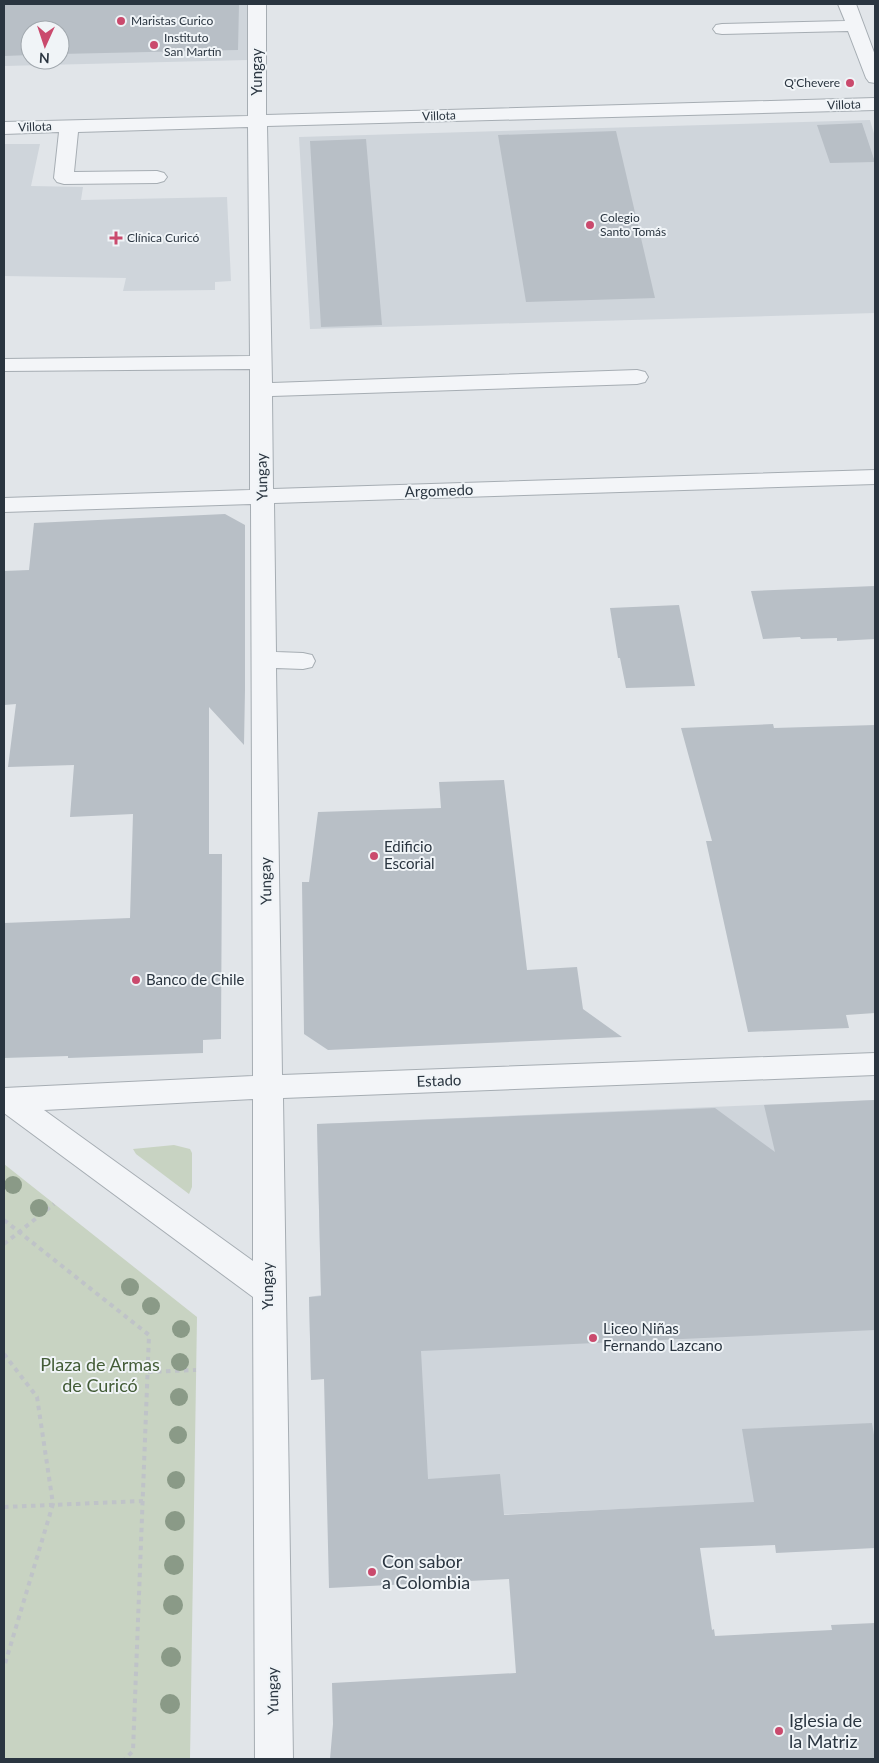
<svg xmlns="http://www.w3.org/2000/svg" width="879" height="1763" viewBox="0 0 879 1763" font-family="Lato,sans-serif">
	<rect width="100%" height="100%" fill="#e1e5e9"/>
	<path fill="#cfd5db" fill-rule="evenodd" d="M4 4H247L248 60 4 66ZM30 30H60V60H30Z
		M870 120 875 137V313L310 329 299 137Z
		M4 144H40L31 186 83 187 81 200 227 197 231 281 215 282V290L123 291 126 278 4 276Z
		M875 1100V1497L430 1518 324 1379 311 1380 309 1297 321 1295 317 1124Z"/>
	<path fill="#c8d3c2" d="M174 1145 190 1149 192 1153V1187L189 1194 136 1154 133 1149Z
		M4 1164 197 1317 190 1759H4Z"/>
	<path fill="#b8bfc6" d="M4 4H239L238 50 60 54V30H30V55L4 56Z
		M862 123 875 162 830 163 817 125Z
		M616 131 655 298 526 302 498 135Z
		M366 139 382 325 321 327 310 141Z
		M225 514 245 525V690L244 745 209 707V854H222L221 1039 203 1040V1053L68 1058V1056L4 1058V923L130 918 133 814 70 817 74 765 8 767 16 704 4 705V571L29 570 34 523Z
		M875 586V639L837 641V638L801 639 800 637 763 639 751 591Z
		M679 605 695 686 626 688 620 658H618L610 608Z
		M773 724 774 728 875 725V1013L846 1015 849 1028 748 1032 706 841H712L681 728Z
		M504 780 527 970 577 967 583 1009 622 1037 328 1050 304 1034 302 882H309L318 812 441 808 439 782Z
		M875 1100V1330L421 1351 428 1479 500 1474 504 1515 754 1502 742 1429 872 1423 875 1441V1548L776 1553 775 1545 700 1548 712 1630 714 1629 715 1636 832 1630 831 1625 875 1623V1759H330L333 1724 332 1683 516 1673 509 1579 329 1588 324 1379 311 1380 309 1297 321 1296 317 1124 715 1108 775 1152 764 1105Z"/>
	<g fill="none" stroke-linecap="round" stroke-linejoin="round">
		<g stroke="#a6adb3" stroke-width="2">
			<path id="minor" d="M248 4H266V115L875 98V110L267 126 272 383 637 370 645 372 648 377 645 382 637 384 272 396 273 489 875 470V484L274 503 276 652 303 653 312 655 315 661 312 667 303 669 276 668 282 1075 875 1053V1075L283 1098 293 1759H255L253 1297 4 1113V1088L253 1076 251 504 4 512V498L250 490V369L4 371V359L250 356 248 127 78 132 74 172 157 171 164 173 167 177 164 181 157 183 64 184 57 182 54 178 59 132 4 134V122L248 116ZM253 1099V1261L44 1110Z
				M838 4H856L875 55V83L869 82 866 78 848 31 722 34 716 33 713 29 716 25 722 24 845 21Z"/>
		</g>
		<path stroke="#bfc3c8" stroke-width="4" stroke-dasharray="4.5 4.5" stroke-linecap="butt" d="M4 1220 149 1335 133 1751 125 1759
			M4 1244 54 1204
			M4 1354 37 1397 53 1504 4 1667
			M148 1372 196 1370
			M4 1507 143 1501"/>
		<use href="#minor" fill="#f3f5f8" fill-rule="evenodd"/>
	</g>
	<g fill="#8a9a87">
		<circle cx="13" cy="1185" r="9"/>
		<circle cx="39" cy="1208" r="9"/>
		<circle cx="130" cy="1287" r="9"/>
		<circle cx="151" cy="1306" r="9"/>
		<circle cx="181" cy="1329" r="9"/>
		<circle cx="180" cy="1362" r="9"/>
		<circle cx="179" cy="1397" r="9"/>
		<circle cx="178" cy="1435" r="9"/>
		<circle cx="176" cy="1480" r="9"/>
		<circle cx="175" cy="1521" r="10"/>
		<circle cx="174" cy="1565" r="10"/>
		<circle cx="173" cy="1605" r="10"/>
		<circle cx="171" cy="1657" r="10"/>
		<circle cx="170" cy="1704" r="10"/>
	</g>
	<g fill="#ca4a6d" stroke="#f0f4f7" stroke-width="2">
		<circle cx="121" cy="21" r="5"/>
		<circle cx="154" cy="45" r="5"/>
		<circle cx="850" cy="83" r="5"/>
		<circle cx="590" cy="225" r="5"/>
		<path d="M113.5 230.5h5v5h5v5h-5v5h-5v-5h-5v-5h5z"/>
		<circle cx="374" cy="856" r="5"/>
		<circle cx="136" cy="980" r="5"/>
		<circle cx="593" cy="1338" r="5"/>
		<circle cx="372" cy="1572" r="5"/>
		<circle cx="779" cy="1731" r="5"/>
	</g>
	<g text-anchor="middle" stroke-width="4" stroke-linejoin="round" paint-order="stroke">
		<g font-size="12" fill="#2a3540" stroke="#f0f4f7" text-anchor="start">
			<text x="131" y="25">Maristas Curico</text>
			<text x="164" y="42">Instituto<tspan x="164" dy="14">San Martín</tspan></text>
			<text x="840" y="87" text-anchor="end">Q'Chevere</text>
			<text x="600" y="222">Colegio<tspan x="600" dy="14">Santo Tomás</tspan></text>
			<text x="127" y="242">Clínica Curicó</text>
		</g>
		<g font-size="12" fill="#2a3540" stroke="#f0f4f7">
			<text transform="translate(844 105) rotate(-2)" y="4">Villota</text>
			<text transform="translate(439 116) rotate(-2)" y="4">Villota</text>
			<text transform="translate(35 127) rotate(-2)" y="4">Villota</text>
		</g>
		<g font-size="15" fill="#2a3540" stroke="#f0f4f7">
			<text transform="translate(257 72) rotate(-90)" y="5">Yungay</text>
			<text transform="translate(262 477) rotate(-91)" y="5">Yungay</text>
			<text transform="translate(439 491) rotate(-2)" y="5">Argomedo</text>
			<text transform="translate(266 881) rotate(-91)" y="5">Yungay</text>
			<text transform="translate(439 1081) rotate(-2)" y="5">Estado</text>
			<text transform="translate(268 1286) rotate(-90)" y="5">Yungay</text>
			<text transform="translate(273 1691) rotate(-91)" y="5">Yungay</text>
		</g>
		<g font-size="15" fill="#2a3540" stroke="#f0f4f7" text-anchor="start">
			<text x="384" y="852">Edificio<tspan x="384" dy="17">Escorial</tspan></text>
			<text x="146" y="985">Banco de Chile</text>
			<text x="603" y="1334">Liceo Niñas<tspan x="603" dy="17">Fernando Lazcano</tspan></text>
		</g>
		<g font-size="18" fill="#435c37" stroke="#f0f4f7">
			<text x="100" y="1371">Plaza de Armas<tspan x="100" dy="21">de Curicó</tspan></text>
		</g>
		<g font-size="18" fill="#2a3540" stroke="#f0f4f7" text-anchor="start">
			<text x="382" y="1568">Con sabor<tspan x="382" dy="21">a Colombia</tspan></text>
			<text x="789" y="1727">Iglesia de<tspan x="789" dy="21">la Matriz</tspan></text>
		</g>
	</g>
	<rect width="879" height="1763" fill="none" stroke="#2a3540" stroke-width="10"/>
	<g transform="translate(45 45) rotate(183)"><circle r="24" fill="#f0f4f7" stroke="#a1a8ae"/>
	<path d="M0-4L9 19L0 12L-9 19Z" fill="#ca4a6d"/>
	<text y="-8" font-size="14" font-weight="bold" text-anchor="middle" fill="#2a3540">N</text>
	</g>
</svg>
